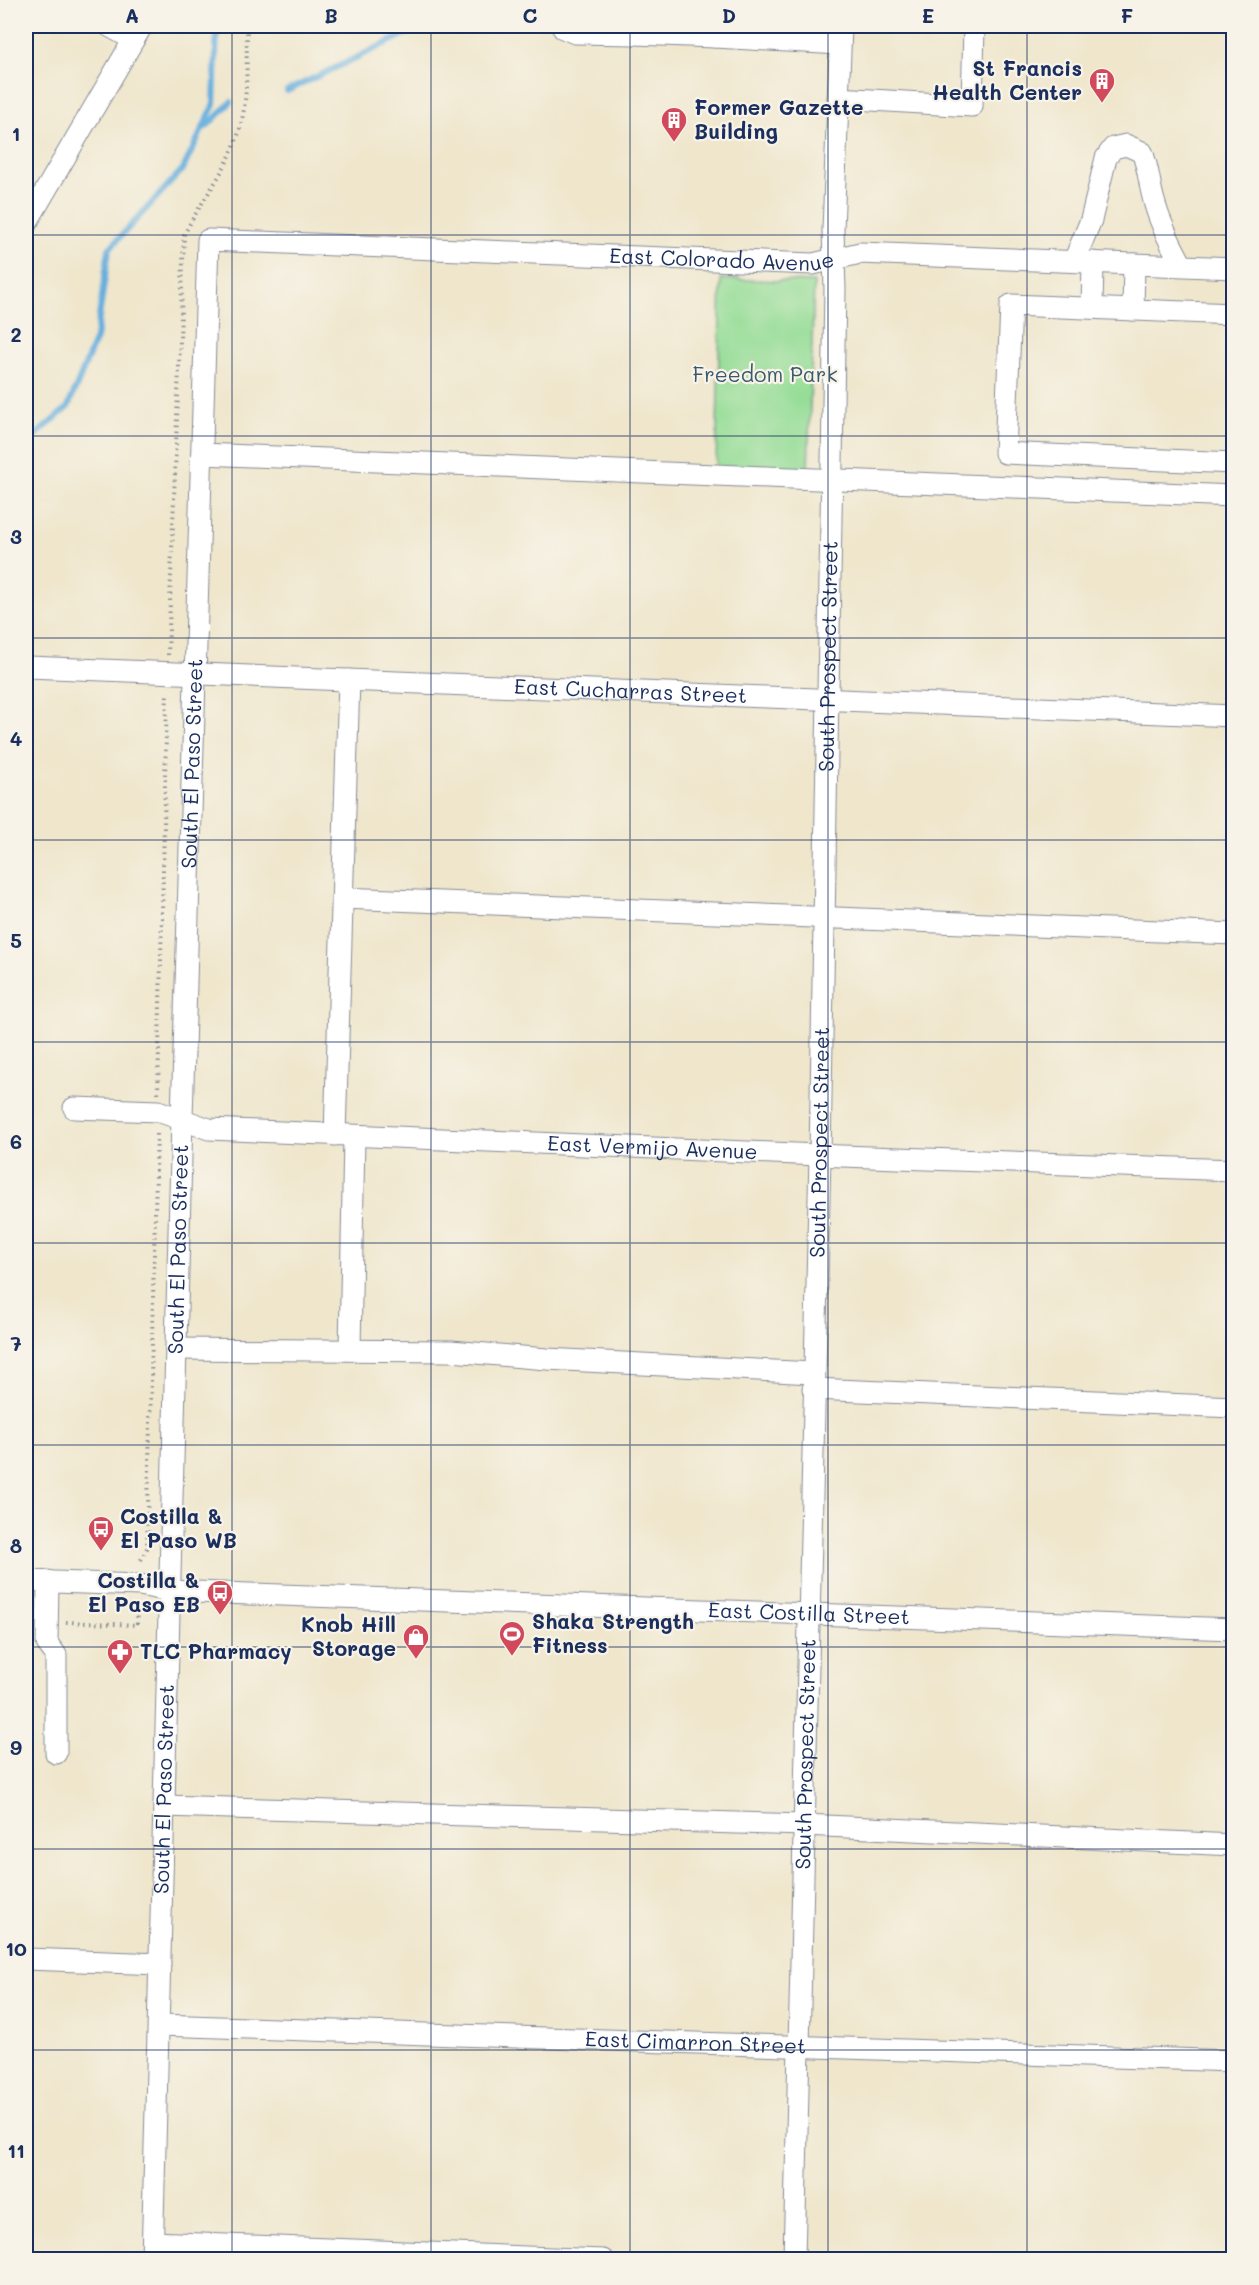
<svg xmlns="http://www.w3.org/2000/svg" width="1259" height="2285" viewBox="0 0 1259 2285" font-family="Mali,sans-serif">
	<rect width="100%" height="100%" fill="#f7f3e8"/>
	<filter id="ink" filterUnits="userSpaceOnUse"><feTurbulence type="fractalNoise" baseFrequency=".0167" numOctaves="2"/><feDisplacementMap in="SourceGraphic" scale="12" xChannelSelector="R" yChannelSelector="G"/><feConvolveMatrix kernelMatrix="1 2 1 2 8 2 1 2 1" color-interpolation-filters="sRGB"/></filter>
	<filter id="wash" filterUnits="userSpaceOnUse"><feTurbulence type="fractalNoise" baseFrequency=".008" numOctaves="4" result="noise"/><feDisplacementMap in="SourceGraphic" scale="24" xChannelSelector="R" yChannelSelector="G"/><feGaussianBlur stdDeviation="1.35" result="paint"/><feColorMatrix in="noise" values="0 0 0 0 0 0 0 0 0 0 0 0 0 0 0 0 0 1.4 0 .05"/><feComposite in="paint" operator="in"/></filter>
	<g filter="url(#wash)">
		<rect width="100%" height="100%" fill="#efe6cc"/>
		<path fill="#96dd97" stroke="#58867a" stroke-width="1.5" d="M721 279 814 282 808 470 716 468Z"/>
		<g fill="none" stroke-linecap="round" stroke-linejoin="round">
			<path stroke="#66afdd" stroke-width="6" d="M287 91 422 26
				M206 127 231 102
				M26 444 68 407 96 338 109 249 183 169 214 105 217 26"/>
		</g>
	</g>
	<g filter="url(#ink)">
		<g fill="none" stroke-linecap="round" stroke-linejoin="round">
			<g stroke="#858a95" stroke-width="23">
				<g id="minor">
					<path d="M109 26 127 36 137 34 142 26"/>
					<path d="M562 26 563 28 575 33 634 34"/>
					<path d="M634 26V34L715 37"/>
					<path d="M715 26V37L840 44"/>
					<path d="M838 98 972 106 974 26"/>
					<path d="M26 224 137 34"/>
					<path d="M1074 261 1091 220 1106 158 1113 148 1126 145 1142 152C1149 169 1149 184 1154 201 1160 224 1171 245 1182 265"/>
					<path d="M1092 308 1093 262"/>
					<path d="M1133 310 1134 264"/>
					<path d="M1234 314 1011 305 1005 453 1234 463"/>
					<path d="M202 454 1234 496"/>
					<path id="s1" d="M28 667 1234 716"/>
					<path d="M342 898 1234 934"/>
					<path id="s2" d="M74 1108 158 1111 209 1129 842 1156 1234 1170"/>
					<path d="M335 1135 349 680"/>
					<path d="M176 1349 451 1351 547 1359 813 1373"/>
					<path d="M350 1350 354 1136"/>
					<path d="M813 1389 1234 1407"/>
					<path id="s3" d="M26 1581 140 1585 169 1591 196 1592 1234 1629"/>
					<path d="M48 1581 47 1643 56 1655V1753"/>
					<path d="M164 1806 804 1825 1234 1845"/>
					<path d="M26 1959 160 1964"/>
					<path id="s4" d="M159 2025 1234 2061"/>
					<path d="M153 2242 603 2260"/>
					<path id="s5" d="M152 2260 182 1118 208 240 813 264 860 253 1234 268"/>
					<path id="s6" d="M794 2260 820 1155 835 289 833 230 841 26"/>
				</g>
			</g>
			<path stroke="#858a95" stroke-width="4" stroke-dasharray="1.5 4.5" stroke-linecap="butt" d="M168 655 184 235C201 200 228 170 239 132 249 98 246 61 247 26
				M158 1093 167 692
				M141 1560 147 1548 157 1130
				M66 1622 137 1625 138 1612"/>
			<use href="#minor" stroke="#fff" stroke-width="21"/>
		</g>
	</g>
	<path fill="none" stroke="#1b2f5e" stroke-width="1.5" stroke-opacity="0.55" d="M232 26V2260M431 26V2260M630 26V2260M828 26V2260M1027 26V2260M26 235H1234M26 436H1234M26 638H1234M26 840H1234M26 1042H1234M26 1243H1234M26 1445H1234M26 1647H1234M26 1849H1234M26 2050H1234"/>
	<defs>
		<g id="building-pin" transform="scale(1.35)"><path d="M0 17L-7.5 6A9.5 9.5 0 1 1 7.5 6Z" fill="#d1495b" stroke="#f7f3e8"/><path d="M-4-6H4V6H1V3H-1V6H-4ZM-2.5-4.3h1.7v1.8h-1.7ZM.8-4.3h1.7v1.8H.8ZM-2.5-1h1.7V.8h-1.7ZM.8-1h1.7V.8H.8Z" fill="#fff"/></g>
		<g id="bus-pin" transform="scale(1.35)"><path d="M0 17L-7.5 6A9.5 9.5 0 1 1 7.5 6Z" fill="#d1495b" stroke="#f7f3e8"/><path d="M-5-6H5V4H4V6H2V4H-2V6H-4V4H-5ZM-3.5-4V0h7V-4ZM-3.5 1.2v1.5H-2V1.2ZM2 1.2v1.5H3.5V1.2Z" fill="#fff"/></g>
		<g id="stadium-pin" transform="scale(1.35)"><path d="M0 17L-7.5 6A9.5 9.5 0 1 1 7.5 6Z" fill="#d1495b" stroke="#f7f3e8"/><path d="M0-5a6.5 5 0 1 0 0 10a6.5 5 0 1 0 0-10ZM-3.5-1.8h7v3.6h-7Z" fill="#fff"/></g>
		<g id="shop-pin" transform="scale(1.35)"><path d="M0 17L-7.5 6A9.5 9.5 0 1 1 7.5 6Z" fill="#d1495b" stroke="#f7f3e8"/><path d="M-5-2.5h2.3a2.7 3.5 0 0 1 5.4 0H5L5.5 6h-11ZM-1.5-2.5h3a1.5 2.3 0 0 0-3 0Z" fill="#fff"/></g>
		<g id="pharmacy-pin" transform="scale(1.35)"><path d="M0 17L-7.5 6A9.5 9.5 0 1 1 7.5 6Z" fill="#d1495b" stroke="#f7f3e8"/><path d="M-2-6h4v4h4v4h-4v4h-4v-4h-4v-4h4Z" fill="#fff"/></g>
	</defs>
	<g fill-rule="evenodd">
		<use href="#building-pin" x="1102" y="81"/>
		<use href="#building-pin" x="674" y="120"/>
		<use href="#bus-pin" x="101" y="1529"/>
		<use href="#bus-pin" x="220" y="1593"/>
		<use href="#stadium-pin" x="512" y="1634"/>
		<use href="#shop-pin" x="416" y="1637"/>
		<use href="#pharmacy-pin" x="120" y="1652"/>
	</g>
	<g text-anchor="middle" stroke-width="4.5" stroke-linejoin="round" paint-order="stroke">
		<g font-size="21" font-weight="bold" fill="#1b2f5e" stroke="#f7f3e8" text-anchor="start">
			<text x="1082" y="76" text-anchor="end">St Francis<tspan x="1082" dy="24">Health Center</tspan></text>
			<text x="694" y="115">Former Gazette<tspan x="694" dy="24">Building</tspan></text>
			<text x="120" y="1524">Costilla &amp;<tspan x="120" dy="24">El Paso WB</tspan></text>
			<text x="200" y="1588" text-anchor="end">Costilla &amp;<tspan x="200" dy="24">El Paso EB</tspan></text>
			<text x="532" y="1629">Shaka Strength<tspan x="532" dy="24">Fitness</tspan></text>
			<text x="396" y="1632" text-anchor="end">Knob Hill<tspan x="396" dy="24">Storage</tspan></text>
			<text x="140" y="1659">TLC Pharmacy</text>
		</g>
		<g font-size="21" fill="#1b2f5e" stroke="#f7f3e8">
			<text dy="7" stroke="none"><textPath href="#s5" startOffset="2535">East Colorado Avenue</textPath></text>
			<text dy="7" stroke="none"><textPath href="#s6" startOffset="1604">South Prospect Street</textPath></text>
			<text dy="7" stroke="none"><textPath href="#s1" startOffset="603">East Cucharras Street</textPath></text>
			<text dy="7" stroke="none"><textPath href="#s5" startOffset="1497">South El Paso Street</textPath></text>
			<text dy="7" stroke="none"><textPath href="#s6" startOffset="1118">South Prospect Street</textPath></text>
			<text dy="7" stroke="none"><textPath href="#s2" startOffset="582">East Vermijo Avenue</textPath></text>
			<text dy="7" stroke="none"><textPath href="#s5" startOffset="1011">South El Paso Street</textPath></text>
			<text dy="7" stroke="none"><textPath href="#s3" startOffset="784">East Costilla Street</textPath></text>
			<text dy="7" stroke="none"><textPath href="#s6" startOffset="506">South Prospect Street</textPath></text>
			<text dy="7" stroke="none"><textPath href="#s5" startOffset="471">South El Paso Street</textPath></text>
			<text dy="7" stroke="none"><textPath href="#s4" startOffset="537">East Cimarron Street</textPath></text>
		</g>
		<g font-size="21" fill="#3a5a6c" stroke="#f7f3e8">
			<text x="765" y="382">Freedom Park</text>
		</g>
	</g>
	<rect width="1259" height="2285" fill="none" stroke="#f7f3e8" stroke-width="66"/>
	<rect x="33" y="33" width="1193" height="2219" fill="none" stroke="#1b2f5e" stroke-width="2"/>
	<g font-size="20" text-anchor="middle" font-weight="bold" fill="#1b2f5e">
		<text x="132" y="23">A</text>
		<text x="331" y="23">B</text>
		<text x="530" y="23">C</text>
		<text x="729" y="23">D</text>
		<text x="928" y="23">E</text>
		<text x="1127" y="23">F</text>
		<text x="16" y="141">1</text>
		<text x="16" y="342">2</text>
		<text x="16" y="544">3</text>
		<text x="16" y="746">4</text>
		<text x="16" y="948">5</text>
		<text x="16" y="1149">6</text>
		<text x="16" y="1351">7</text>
		<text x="16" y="1553">8</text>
		<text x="16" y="1755">9</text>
		<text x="16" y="1956">10</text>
		<text x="16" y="2158">11</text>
	</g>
</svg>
